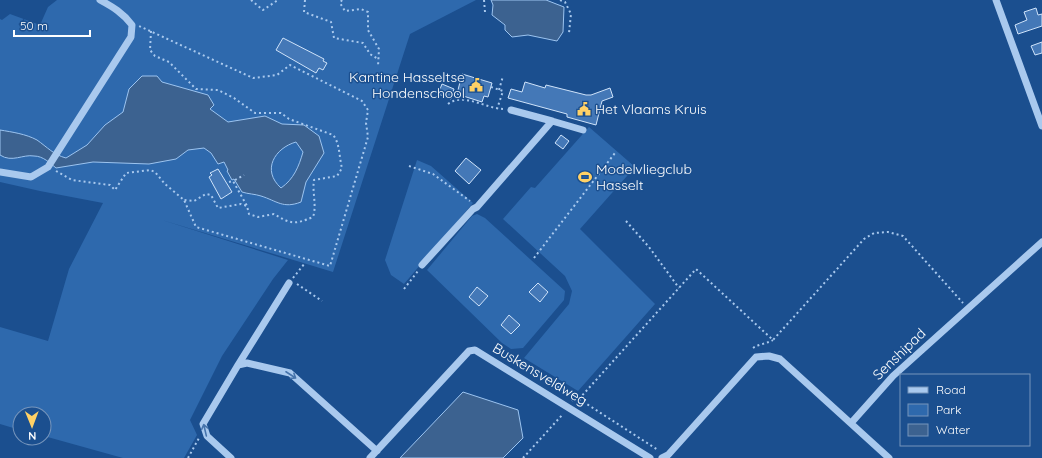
<svg xmlns="http://www.w3.org/2000/svg" width="1042" height="458" viewBox="0 0 1042 458" font-family="Quicksand,sans-serif">
	<rect width="100%" height="100%" fill="#1b4f8f"/>
	<path fill="#2e69ad" d="M57 0H476L410 34 333 272 162 220 288 260 273 279 222 356 190 420 197 435 184 458H123L44 436V414H20V430L0 424V327L48 341 69 269 103 203 40 191 0 182V19L2 20 10 14 40 25 48 7Z
		M589 127 635 167 580 229 655 304 578 391 524 358 569 304 572 291 565 276 503 219 531 187 535 188Z
		M417 160 431 166 473 203 404 284 391 275 385 260Z
		M477 214 485 218 565 291 564 300 523 348 511 349 502 343 427 270 472 216Z"/>
	<path fill="#3c6290" stroke="#9cc4f0" fill-rule="evenodd" d="M491 0H546L564 7 563 32 557 41 528 35 512 37 505 30V25L492 15 493 5Z
		M142 76H157L162 82 208 95 214 105 210 109 228 122 265 116 282 124 304 125 319 136 324 153 306 182 301 202C283 209 277 201 261 196 255 194 248 194 242 192L234 179 232 180 227 171 228 170 224 162 218 164 211 153 204 148 188 150 176 159 149 164 93 162 56 168C50 163 43 156 34 156 23 154 12 163 0 155V130C12 132 26 134 37 140 47 147 54 155 66 158L87 145 105 125 123 112 129 89ZM296 142 303 152C299 166 294 179 281 188 261 170 275 148 296 142Z
		M463 392 518 410 523 438 503 458H400Z"/>
	<path fill="#4478b7" stroke="#cfe3fa" d="M1036 8 1038 15 1042 14V26L1018 34 1015 25 1027 20 1024 12Z
		M283 38 324 59 323 61 327 63 323 70 319 68 316 73 276 50Z
		M1042 42V53L1035 55 1031 46Z
		M462 74 492 83 488 97 484 96 482 102 457 94Z
		M525 82 545 88 546 85 586 95H591L610 88 613 97 602 101 596 125 567 117V114L508 98 511 89 522 92Z
		M442 84 454 89 451 99 438 94Z
		M561 135 569 141 563 149 555 143Z
		M466 158 481 170 469 184 455 171Z
		M218 169 232 192 221 199 209 177 212 175 210 173Z
		M538 283 548 292 540 302 529 292Z
		M477 287 488 296 479 306 469 297Z
		M509 315 520 325 511 334 501 325Z"/>
	<g fill="none" stroke-linecap="round" stroke-linejoin="round">
		<path stroke="#a9c9ee" stroke-width="2" stroke-dasharray="2 3" stroke-linecap="butt" d="M251 0 263 10 278 0
			M305 0 304 12 331 22 334 38 363 43 370 54 378 59
			M342 0 340 3 345 11 361 9 368 12V30L379 49 378 66
			M484 0 485 12
			M560 0 565 2 571 14 569 33
			M151 31 150 50 155 56 169 62 196 89 218 90 234 98 255 113H281L289 119 333 135C340 143 339 157 342 168L337 176 314 180C312 192 317 206 313 217 294 225 291 224 274 214L258 217 249 214 247 206 241 204 218 208 211 195 206 194 194 201 184 200
			M491 87 503 91 497 109
			M499 90 503 76
			M448 104C464 92 486 109 504 109
			M409 166 433 174 470 201
			M56 171 72 180 110 185 115 190 126 173 150 170 155 172 165 184 184 200 196 227 330 266 368 137 366 123 368 110 362 101 290 65 277 75 253 78 139 26
			M235 180 244 175
			M229 182 233 181 247 206
			M626 221 649 247 679 288
			M534 258 615 153
			M293 278 305 263
			M297 284 322 301
			M404 289 418 271
			M753 348C759 344 766 344 773 340
			M515 360 574 397
			M579 399 658 450
			M572 401 574 397 579 399 696 269 773 340 864 239 874 233 888 232 903 236 963 303
			M188 458 199 438
			M523 458 563 414"/>
		<path stroke="#a9c9ee" stroke-width="7" d="M996 0 1042 126
			M552 121 583 130
			M0 172 31 177 48 167 131 37 132 25C123 13 113 7 100 0
			M422 265 473 209 477 207 552 121 511 110
			M238 365 289 283
			M852 422 893 376 1042 242
			M231 458 207 436 203 424 238 365 247 363 290 373 377 451
			M370 458 469 351 475 350 650 458
			M662 458 668 455 756 357 769 356 780 359 889 458"/>
	</g>
	<defs><path id="oneway-shaft" d="M-6 0H5M1.5-3L5.5 0L1.5 3" fill="none" stroke-width="1.6" stroke-linecap="round" stroke-linejoin="round"/></defs>
	<g stroke="#4674ac">
		<use href="#oneway-shaft" transform="translate(291 375) rotate(33)"/>
		<use href="#oneway-shaft" transform="translate(205 430) rotate(-103)"/>
	</g>
	<defs>
		<g id="civic-bare" transform="scale(1.08)"><path d="M-.6-6.5H3V-4.5H.6V-3L4-1V1h2V6H-6V1h2V-1L-.6-3ZM-1.2 2.5V6h2.4V2.5Z" fill="#ffd166" stroke="#1b4f8f" stroke-width="2.5" paint-order="stroke"/></g>
		<g id="stadium-bare" transform="scale(1.08)"><path d="M0-5a6.5 5 0 1 0 0 10a6.5 5 0 1 0 0-10ZM-3.5-1.8h7v3.6h-7Z" fill="#ffd166" stroke="#1b4f8f" stroke-width="2.5" paint-order="stroke"/></g>
	</defs>
	<g fill-rule="evenodd">
		<use href="#civic-bare" x="476" y="85"/>
		<use href="#civic-bare" x="584" y="109"/>
		<use href="#stadium-bare" x="585" y="177"/>
	</g>
	<g text-anchor="middle" stroke-width="3" stroke-linejoin="round" paint-order="stroke">
		<g font-size="14" fill="#fff" stroke="#1b4f8f" text-anchor="start">
			<text x="465" y="82" text-anchor="end">Kantine Hasseltse<tspan x="465" dy="16">Hondenschool</tspan></text>
			<text x="595" y="114">Het Vlaams Kruis</text>
			<text x="596" y="174">Modelvliegclub<tspan x="596" dy="16">Hasselt</tspan></text>
		</g>
		<g font-size="14" fill="#fff" stroke="#1b4f8f">
			<text transform="translate(899 354) rotate(-44)" y="5">Senshipad</text>
			<text transform="translate(540 374) rotate(31)" y="5">Buskensveldweg</text>
		</g>
	</g>
	<rect x="900" y="374" width="130" height="72" fill="#1b4f8f" stroke="#7695bc"/>
	<rect x="908" y="387" width="20" height="6" fill="#a9c9ee" stroke="#7695bc"/>
	<text x="936" y="394" font-size="12" fill="#ffffff">Road</text>
	<rect x="908" y="404" width="20" height="12" fill="#2e69ad" stroke="#7695bc"/>
	<text x="936" y="414" font-size="12" fill="#ffffff">Park</text>
	<rect x="908" y="424" width="20" height="12" fill="#3c6290" stroke="#7695bc"/>
	<text x="936" y="434" font-size="12" fill="#ffffff">Water</text>
	<g transform="translate(32 426) rotate(179)"><circle r="19" fill="#1b4f8f" stroke="#7695bc"/>
	<path d="M0-3L7 15L0 10L-7 15Z" fill="#ffd166"/>
	<text y="-6" font-size="11" font-weight="bold" text-anchor="middle" fill="#ffffff">N</text>
	</g>
	<path d="M14 30v6h76v-6" fill="none" stroke="#ffffff" stroke-width="2"/>
	<text x="20" y="30" font-size="12" fill="#ffffff" stroke="#1b4f8f" stroke-width="3" paint-order="stroke">50 m</text>
</svg>
